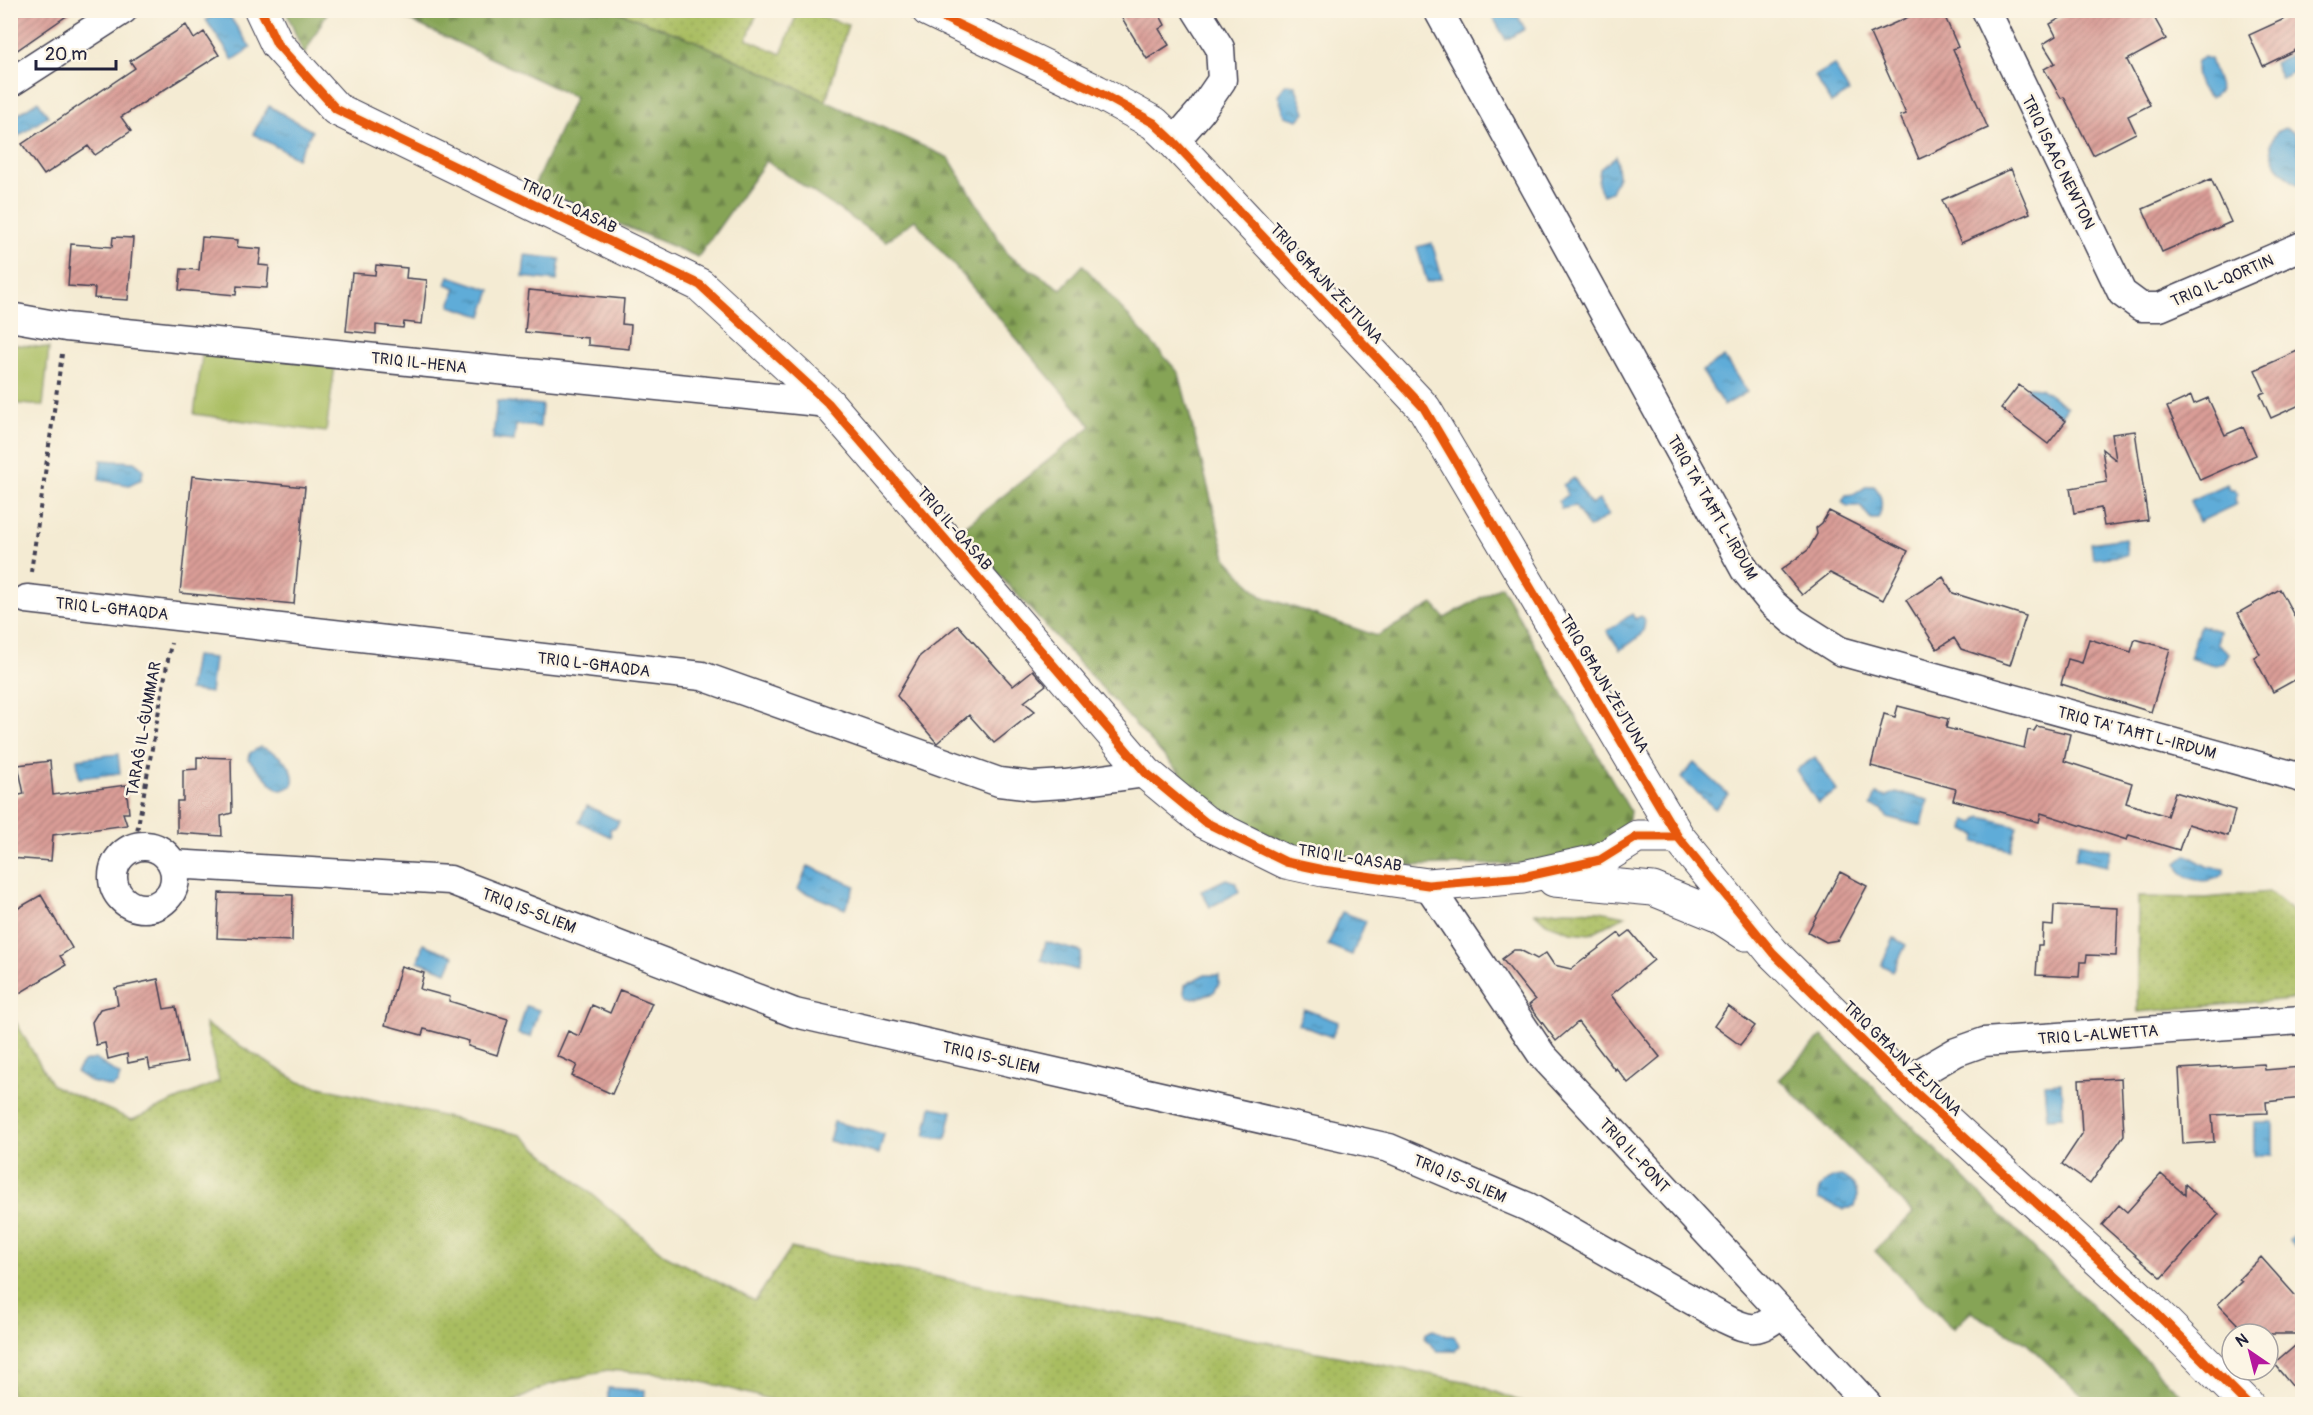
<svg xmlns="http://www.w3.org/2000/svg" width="2313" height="1415" viewBox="0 0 2313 1415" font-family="Pangolin,sans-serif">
	<defs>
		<pattern id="grass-dots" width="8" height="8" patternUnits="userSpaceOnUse" patternTransform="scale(1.5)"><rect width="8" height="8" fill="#a9bd61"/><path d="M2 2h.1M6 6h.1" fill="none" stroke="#91a255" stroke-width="1.8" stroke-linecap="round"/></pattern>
		<pattern id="forest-firs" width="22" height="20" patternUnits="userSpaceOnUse" patternTransform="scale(1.5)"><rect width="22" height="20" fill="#86a457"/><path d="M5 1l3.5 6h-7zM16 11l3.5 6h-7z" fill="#6d8549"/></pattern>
		<pattern id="water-ripples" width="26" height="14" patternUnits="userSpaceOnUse" patternTransform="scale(1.5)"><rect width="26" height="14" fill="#5eacd8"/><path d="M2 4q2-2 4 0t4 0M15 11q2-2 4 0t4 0" fill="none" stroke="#4d8cb0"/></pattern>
		<pattern id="building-hatch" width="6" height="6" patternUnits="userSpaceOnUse" patternTransform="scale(1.5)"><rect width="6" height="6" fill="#da9d97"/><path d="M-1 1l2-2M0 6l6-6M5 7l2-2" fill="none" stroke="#b0807c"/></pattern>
	</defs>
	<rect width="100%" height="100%" fill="#fcf5e5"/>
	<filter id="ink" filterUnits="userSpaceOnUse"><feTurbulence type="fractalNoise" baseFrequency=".0167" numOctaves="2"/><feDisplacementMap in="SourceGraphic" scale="12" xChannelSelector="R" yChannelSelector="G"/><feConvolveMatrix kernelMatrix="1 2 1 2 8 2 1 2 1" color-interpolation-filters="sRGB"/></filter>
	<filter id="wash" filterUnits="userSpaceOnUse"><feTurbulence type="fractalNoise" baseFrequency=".008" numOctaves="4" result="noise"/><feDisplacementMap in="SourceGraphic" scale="24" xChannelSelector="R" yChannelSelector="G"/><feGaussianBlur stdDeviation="1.35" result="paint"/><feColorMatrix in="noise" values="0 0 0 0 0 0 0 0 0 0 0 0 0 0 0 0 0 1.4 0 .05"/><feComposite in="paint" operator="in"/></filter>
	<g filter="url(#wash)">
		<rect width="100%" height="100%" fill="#f4ebd3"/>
		<path fill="url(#grass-dots)" stroke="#66704e" stroke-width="1.5" d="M616 11H758L747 39 781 54 798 11H806L848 25 826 101 693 40Z
			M2269 892 2302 919V998L2138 1012V897L2206 898Z
			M1565 910 1600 911 1625 916 1590 934 1571 932 1546 923 1535 913Z
			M11 1014 52 1085 132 1120 219 1081 205 1024 299 1082 521 1135 665 1255 755 1301 791 1248 1469 1382 1527 1404H787L716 1385 663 1374 607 1370 548 1385 509 1404H11Z"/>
		<path fill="url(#forest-firs)" stroke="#546349" stroke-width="1.5" d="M286 11H328L304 55Z
			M389 11H616L693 40 949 158 1009 256 1061 289 1083 265 1179 373 1226 558 1261 596 1377 636 1433 604 1445 618 1501 586 1630 811 1629 819 1620 833 1601 850 1527 864 1391 866 1318 854 1281 841 1238 820 1194 789 959 531 1091 426 915 220 886 241 766 161 698 257 533 188 575 97Z
			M1822 1036 2190 1404H2091L2026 1343 1971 1312 1953 1329 1875 1251 1913 1213 1779 1079Z"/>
		<path fill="#a9bd61" stroke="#66704e" stroke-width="1.5" d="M11 344 49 348 43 406 11 403Z
			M203 349 335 366 326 432 194 414Z"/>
		<path fill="url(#water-ripples)" stroke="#40678a" stroke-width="1.5" d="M1497 10 1515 11 1525 29 1506 40 1491 14Z
			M220 11H226L251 48 233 60 206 20Z
			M2302 49V68L2281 78 2274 63Z
			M2204 57 2210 59 2220 90 2214 96 2210 97C2199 91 2194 72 2197 61Z
			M1834 65 1849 92 1831 103 1815 76Z
			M1286 84 1295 85 1305 112 1298 120 1285 116 1278 95Z
			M38 101 48 116 11 141V119Z
			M269 106 312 131 297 158 253 134Z
			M2285 128 2294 132 2298 140V151L2302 161V186C2281 180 2254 139 2285 128Z
			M1616 156 1618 176 1611 192 1603 195 1598 184 1600 169Z
			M1432 243 1442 278 1427 282 1417 247Z
			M525 255 560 259 557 281 523 277Z
			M449 276 491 290 482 316 450 306 456 288 446 284Z
			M1724 357 1747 392 1724 406 1702 371Z
			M2029 387 2040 388 2067 407 2058 420 2025 390Z
			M497 401 542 405 540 427 516 425 514 441 493 439Z
			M101 460 134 462 143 469 142 479 129 485 99 480Z
			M1574 478 1591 505 1599 500 1609 515 1589 528 1575 506 1561 509 1559 501 1568 495 1563 485Z
			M2227 484 2230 490H2234L2238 494 2235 500 2237 504 2199 522 2190 501Z
			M1867 486H1874C1883 494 1883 509 1878 519H1871L1860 506H1847L1842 502 1846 495 1855 494Z
			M2125 538 2127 555 2093 559 2091 543Z
			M1632 614 1635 619 1641 616 1644 618C1648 635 1632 642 1620 650L1607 631Z
			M2200 625 2220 631 2217 643 2229 653 2224 663 2215 665 2189 658Z
			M195 656 214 658 210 693 189 690Z
			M260 747C276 751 299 768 292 786L282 790 277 789 249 760 250 753Z
			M118 754 120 773 79 778 77 759Z
			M1815 757 1837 791 1818 803 1796 770Z
			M1694 763 1728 794 1715 809 1681 778Z
			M1896 792 1928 800 1922 826 1887 817 1882 809 1871 806 1876 794 1886 797Z
			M587 806 619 821 616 827 610 829 611 837 579 822Z
			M1981 817 2017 826 2010 850 1975 842 1976 836 1973 833 1964 830 1966 820 1974 823Z
			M2079 843 2111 850 2107 866 2075 859Z
			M2187 855 2208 867 2224 869V874C2211 885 2181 883 2177 863Z
			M808 866 855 886 845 909 798 889Z
			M1226 879 1235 882 1239 892 1210 907 1201 891Z
			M1342 912 1366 921 1352 955 1328 945Z
			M1894 938 1906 945 1893 971 1881 965Z
			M1046 942 1082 952 1077 970 1041 960Z
			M423 944 454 956 447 972 418 961Z
			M1203 975H1219V984L1214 992 1198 998H1188L1184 993 1185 985Z
			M526 1006 539 1010 531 1037 518 1034Z
			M1304 1009 1338 1022 1332 1037 1298 1024Z
			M95 1059 120 1075 118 1083 112 1087 91 1082 76 1072 83 1062Z
			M2061 1083 2063 1117 2047 1118 2044 1084Z
			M931 1107 952 1111 946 1139 925 1136Z
			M834 1122 884 1134 879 1154 829 1141Z
			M2254 1122H2273V1155H2254Z
			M1841 1176C1856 1182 1860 1192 1855 1207L1842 1209 1818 1199C1816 1186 1829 1177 1841 1176Z
			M2301 1229 2302 1230V1256L2289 1240Z
			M1433 1330 1447 1336H1454L1459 1346 1455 1351H1438L1425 1339 1426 1333Z
			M608 1388 645 1390 644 1404 608 1403Z"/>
		<g id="blocks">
			<path fill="url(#building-hatch)" d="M10 10H75L10 55Z
				M1117 10H1157L1165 25 1159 29 1169 45 1147 59Z
				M1924 10H1942L1958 47 1953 49 1988 128 1919 159 1900 116 1906 114 1870 34Z
				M2074 10H2150L2166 39 2127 60 2150 105 2128 116 2136 133 2093 155 2064 97 2061 98 2044 69 2055 63 2043 44 2056 36 2050 24Z
				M2302 11V47L2263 66 2249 35Z
				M186 25 194 39 204 32 219 55 121 117 131 131 95 155 88 146 44 175 22 144 135 68 130 61Z
				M2011 169 2030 213 1961 243 1942 200Z
				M2211 179 2231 222 2162 252 2143 209Z
				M113 237 133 238 128 300 94 298 95 288 68 286 71 244 112 247Z
				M202 237 238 240 237 247 261 249 259 265 269 266 267 288 237 286 236 295 179 290 181 269 199 270Z
				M376 265 407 268 406 278 427 280 422 324 404 322 403 328 376 325V334L346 331 352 273 375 275Z
				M529 290 624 299 622 324 631 325 629 349 588 345V338L525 332Z
				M2302 349V404L2271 418 2260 394 2265 392 2255 370Z
				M2019 385 2066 421 2048 444 2001 408Z
				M2191 396 2194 404 2208 398 2225 435 2243 427 2256 455 2200 480 2167 407Z
				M2135 431 2148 520 2104 526 2101 508 2074 513 2070 488 2107 482 2102 449 2116 460 2112 434Z
				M192 476 305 487 294 604 180 593Z
				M1829 511 1908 551 1883 600 1830 573 1802 595 1781 570 1808 550 1817 534 1816 528 1822 523Z
				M1943 577 1953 593 2026 616 2010 665 1961 649 1954 638 1937 649 1906 600Z
				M2280 589 2302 631V676L2273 692 2254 657 2260 654 2238 613Z
				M958 625 1013 686 1033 670 1046 685 1024 702 1035 711 994 743 969 715 937 743 936 742 897 696 920 656Z
				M2089 639 2131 652 2135 639 2170 649 2151 712 2061 684 2068 659 2082 663Z
				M1898 706 1948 719 1946 728 2024 748 2028 730 2034 731 2037 726 2070 734 2064 761 2132 783 2126 803 2167 816 2175 792 2235 810 2228 836 2188 824 2179 850 2129 835 2127 840 2041 813 2039 822 1953 800 1956 789 1871 766 1884 714 1895 717Z
				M197 757 231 758 232 813 221 816 222 836 177 833V801H183V770L197 769Z
				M50 761 53 795 126 785 129 813H123L127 825 53 835 51 861 10 858V832L14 833 11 797 24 794 18 765Z
				M1840 872 1867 886 1838 940 1826 942 1808 932Z
				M219 893 293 895 292 941 217 938Z
				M41 895 72 948 60 956 66 965 10 999V913Z
				M2054 905 2118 908 2116 956 2087 955 2086 962H2080L2079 977 2036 975 2038 945H2042L2043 925 2053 926Z
				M1630 931 1654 960 1611 995 1660 1057 1628 1083 1616 1068 1615 1070 1578 1022 1556 1041 1529 1005 1535 1000 1502 959 1514 950H1520L1537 959 1546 953 1554 965 1571 969 1619 933 1622 937Z
				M401 966 424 973 420 989 450 997 449 1001 508 1019 497 1055 468 1046 469 1041 424 1029 422 1035 385 1025Z
				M158 979 164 1009 176 1007 187 1062 150 1069 148 1059 128 1063 127 1054 108 1059 105 1043 96 1045 92 1022 100 1009 118 1005 115 988Z
				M620 990 652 1003 612 1094 572 1076 577 1065 557 1056 568 1031 579 1036 592 1005 610 1013Z
				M1728 1006 1755 1026 1740 1045 1714 1026Z
				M2264 1064 2265 1070 2302 1067V1098L2266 1102 2267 1113 2212 1115 2214 1142 2183 1144 2179 1069Z
				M2121 1078 2124 1135 2090 1184 2062 1164 2082 1134 2079 1080Z
				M2161 1174 2185 1195V1184L2219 1214 2162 1278 2102 1225 2119 1205 2127 1212Z
				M2261 1257 2302 1303V1334H2247L2218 1304 2242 1281 2239 1279Z
				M2302 1340V1398L2274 1364Z"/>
		</g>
	</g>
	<g filter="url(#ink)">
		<use href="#blocks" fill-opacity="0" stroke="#424052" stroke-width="1.5"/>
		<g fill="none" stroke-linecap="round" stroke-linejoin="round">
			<g stroke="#424052" stroke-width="31">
				<path id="minor" d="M1438 10 1745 570 1772 603 1794 622 1840 651 2302 778
					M1986 10 2122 293 2141 307H2160L2302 246
					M10 83 123 10
					M1174 142 1200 112 1222 80 1220 48 1196 10
					M10 317 66 327 828 403
					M27 599 702 676 999 782 1032 786 1065 784 1146 773
					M113 877a31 31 0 1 1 62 0a31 31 0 1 1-62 0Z
					M172 864 450 880 795 1013 1389 1148 1528 1207 1725 1319C1752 1332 1758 1332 1781 1314
					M1428 885 1542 1055 1867 1404
					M1904 1082 1956 1052 1984 1042 2302 1020"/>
			</g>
			<g stroke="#424052" stroke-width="35">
				<path id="tertiary" d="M261 10 277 44 336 109 700 285 828 403 1146 773 1205 822 1286 862 1323 870 1428 885 1523 877 1600 860 1637 837H1678
					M928 10 1096 91 1154 123 1174 142 1424 408 1678 837 1773 953 1904 1082 2149 1306 2247 1404
					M1554 880 1653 889 1717 915 1746 934"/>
			</g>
			<path stroke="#424052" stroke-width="4" stroke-dasharray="4.5 4.5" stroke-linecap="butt" d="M31 572 62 354
				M134 848 171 643"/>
			<use href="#minor" stroke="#fff" stroke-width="28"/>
			<use href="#tertiary" stroke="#fff" stroke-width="33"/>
			<g stroke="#fcf5e5" stroke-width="13">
				<path id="cycleway" d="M261 10 277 44 336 109 700 285 828 403 1146 773 1205 822 1286 862 1323 870 1428 885 1523 877 1600 860 1637 837H1678
					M928 10 1096 91 1154 123 1174 142 1424 408 1678 837 1773 953 1904 1082 2149 1306 2247 1404"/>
			</g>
			<use href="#cycleway" stroke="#e8590c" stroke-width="9"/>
		</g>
	</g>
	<g text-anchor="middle" stroke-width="5" stroke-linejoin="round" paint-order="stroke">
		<g font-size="16" fill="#22223b" stroke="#fcf5e5">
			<text transform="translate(2059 162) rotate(64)" y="6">TRIQ ISAAC NEWTON</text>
			<text transform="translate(569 205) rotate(26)" y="6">TRIQ IL-QASAB</text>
			<text transform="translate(2222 280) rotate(-23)" y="6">TRIQ IL-QORTIN</text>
			<text transform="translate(1327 283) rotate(47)" y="6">TRIQ GĦAJN ŻEJTUNA</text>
			<text transform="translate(419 362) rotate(6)" y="6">TRIQ IL-HENA</text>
			<text transform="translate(1713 507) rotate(60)" y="6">TRIQ TA' TAĦT L-IRDUM</text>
			<text transform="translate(955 528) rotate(49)" y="6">TRIQ IL-QASAB</text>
			<text transform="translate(112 608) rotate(6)" y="6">TRIQ L-GĦAQDA</text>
			<text transform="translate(594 664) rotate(7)" y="6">TRIQ L-GĦAQDA</text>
			<text transform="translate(1605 683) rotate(59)" y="6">TRIQ GĦAJN ŻEJTUNA</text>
			<text transform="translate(143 729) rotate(-80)" y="6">TARAĠ IL-ĠUMMAR</text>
			<text transform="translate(2137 732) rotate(15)" y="6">TRIQ TA' TAĦT L-IRDUM</text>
			<text transform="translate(1350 857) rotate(9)" y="6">TRIQ IL-QASAB</text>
			<text transform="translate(529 910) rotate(21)" y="6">TRIQ IS-SLIEM</text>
			<text transform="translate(2098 1034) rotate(-4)" y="6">TRIQ L-ALWETTA</text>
			<text transform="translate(991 1057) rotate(13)" y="6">TRIQ IS-SLIEM</text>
			<text transform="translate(1903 1058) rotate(44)" y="6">TRIQ GĦAJN ŻEJTUNA</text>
			<text transform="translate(1635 1155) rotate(47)" y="6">TRIQ IL-PONT</text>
			<text transform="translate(1460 1178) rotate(23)" y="6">TRIQ IS-SLIEM</text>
		</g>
	</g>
	<rect width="2313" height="1415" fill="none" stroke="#fcf5e5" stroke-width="36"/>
	<g transform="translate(2250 1352) rotate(325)"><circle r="28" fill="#fcf5e5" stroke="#a5a1a1" stroke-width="1.5"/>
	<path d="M0-4.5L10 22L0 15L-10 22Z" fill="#b5179e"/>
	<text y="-9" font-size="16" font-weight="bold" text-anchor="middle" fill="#22223b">N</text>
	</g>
	<path d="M36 60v9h80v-9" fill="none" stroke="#22223b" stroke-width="3"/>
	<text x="45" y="60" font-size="18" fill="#22223b" stroke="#fcf5e5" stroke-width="4.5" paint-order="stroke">20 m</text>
</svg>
